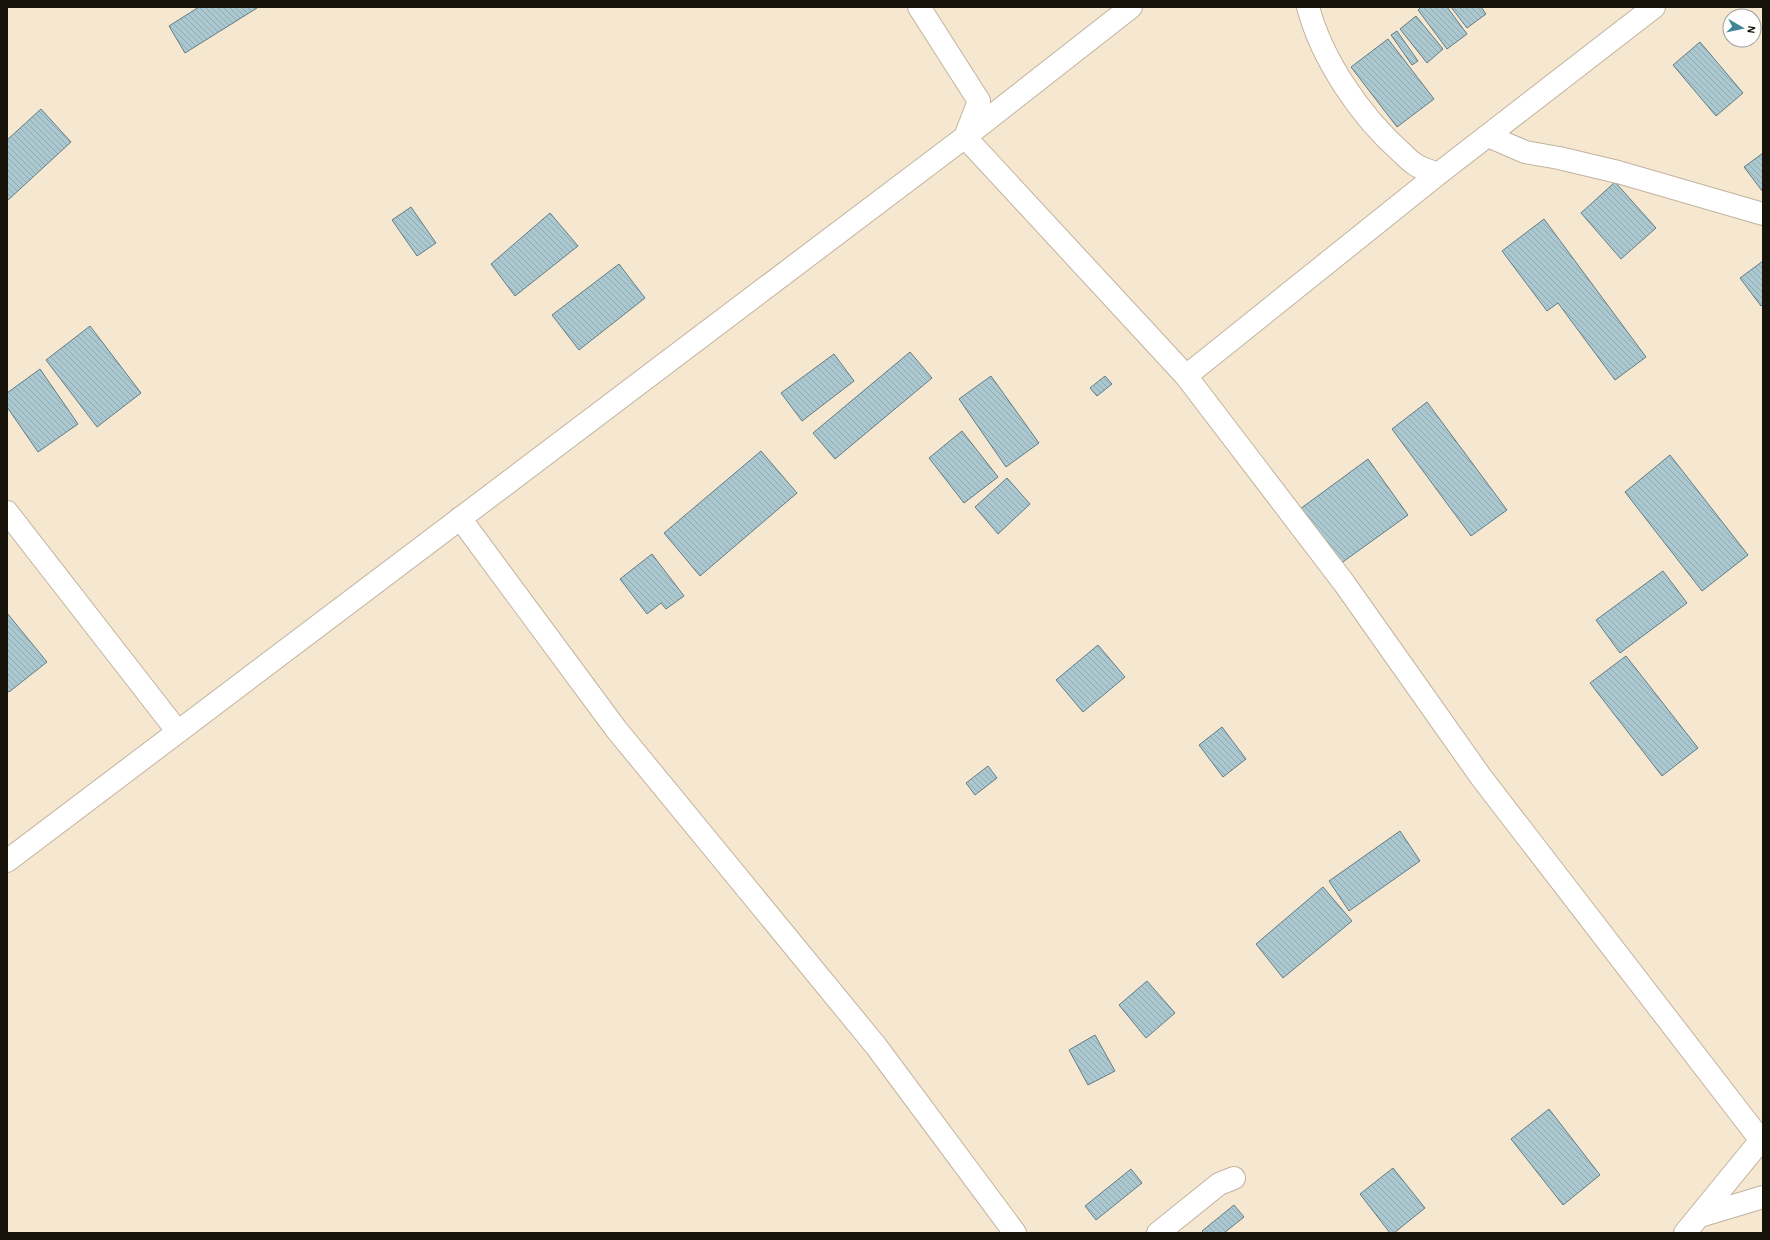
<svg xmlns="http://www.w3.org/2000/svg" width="1770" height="1240" viewBox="0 0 1770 1240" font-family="'Alegreya Sans',sans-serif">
	<defs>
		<pattern id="building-back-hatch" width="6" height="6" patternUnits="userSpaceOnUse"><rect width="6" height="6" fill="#abc8d0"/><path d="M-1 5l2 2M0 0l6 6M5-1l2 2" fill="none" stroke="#92abb1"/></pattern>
	</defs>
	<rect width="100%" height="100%" fill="#f6e7d1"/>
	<path fill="url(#building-back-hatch)" stroke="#627d84" d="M199 7H256L257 8 185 53 169 26Z
		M1421 7H1447L1467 34 1447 49 1418 10Z
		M1451 7H1481L1486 14 1467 28Z
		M1416 16 1443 49 1427 63 1400 29Z
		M1397 31 1418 61 1412 65 1391 35Z
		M1388 39 1434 99 1397 127 1351 67Z
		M1700 42 1743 93 1716 116 1673 65Z
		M41 109 71 142 7 201V140Z
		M1763 153V192L1744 167Z
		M1615 182 1656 228 1621 259 1581 213Z
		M411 207 436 243 417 256 392 220Z
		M550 213 578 246 515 296 491 264Z
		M1544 219 1646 357 1615 380 1558 303 1547 311 1502 251Z
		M1763 261V304L1761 306 1740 278Z
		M619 264 645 298 579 350 552 315Z
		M90 326 141 393 97 427 46 360Z
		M910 352 932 378 835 459 813 433Z
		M834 354 854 381 802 421 781 393Z
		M40 369 78 424 38 452 7 407V393Z
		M991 376 1039 443 1006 467 959 399Z
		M1105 376 1112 384 1097 396 1090 388Z
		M1427 402 1507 510 1471 536 1392 429Z
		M962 431 998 477 964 503 929 458Z
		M761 451 797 493 700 576 664 533Z
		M1670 455 1748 555 1702 591 1625 492Z
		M1368 459 1408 515 1340 564 1300 509Z
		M1007 478 1030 504 998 534 975 507Z
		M652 554 684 596 666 609 661 603 647 614 620 579Z
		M1663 571 1687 603 1620 653 1596 620Z
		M7 613 47 662 9 692 7 690Z
		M1098 645 1125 677 1083 712 1056 680Z
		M1626 656 1698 748 1662 776 1590 683Z
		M1222 727 1246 759 1223 777 1199 745Z
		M988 766 997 778 975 795 966 783Z
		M1400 831 1420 861 1349 911 1329 881Z
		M1323 887 1352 921 1283 978 1256 944Z
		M1147 981 1175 1013 1146 1038 1119 1005Z
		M1095 1035 1115 1071 1088 1085 1069 1050Z
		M1549 1109 1600 1175 1563 1205 1511 1139Z
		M1393 1168 1425 1208 1394 1233H1390L1360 1194Z
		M1131 1169 1142 1183 1096 1220 1085 1206Z
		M1234 1205 1244 1217 1224 1233H1204L1202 1231Z"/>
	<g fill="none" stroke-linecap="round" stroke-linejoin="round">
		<g stroke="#c2b39e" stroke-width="24">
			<path id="street" d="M919 7 979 101 965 137 1186 376 1344 583 1481 777 1763 1143
				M1308 7C1322 60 1361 117 1402 153 1406 157 1411 162 1416 165 1422 169 1431 171 1438 174
				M1488 136 1525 152 1559 158 1618 172 1763 214
				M1186 376 1438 174 1654 7
				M7 512 178 732
				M460 518 616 729 876 1046 1015 1233
				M7 861 965 137 1131 7
				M1700 1216 1763 1197
				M1158 1233 1219 1184 1234 1178
				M1685 1233 1761 1140"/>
		</g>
		<use href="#street" stroke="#fff" stroke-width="22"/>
	</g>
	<rect width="1770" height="1240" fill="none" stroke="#161109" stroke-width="16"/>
	<g transform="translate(1742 28) rotate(99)"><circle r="19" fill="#ffffff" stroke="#a2a09d"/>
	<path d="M0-3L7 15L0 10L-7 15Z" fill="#418594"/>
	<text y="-6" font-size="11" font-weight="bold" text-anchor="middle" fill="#161109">N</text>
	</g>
</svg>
